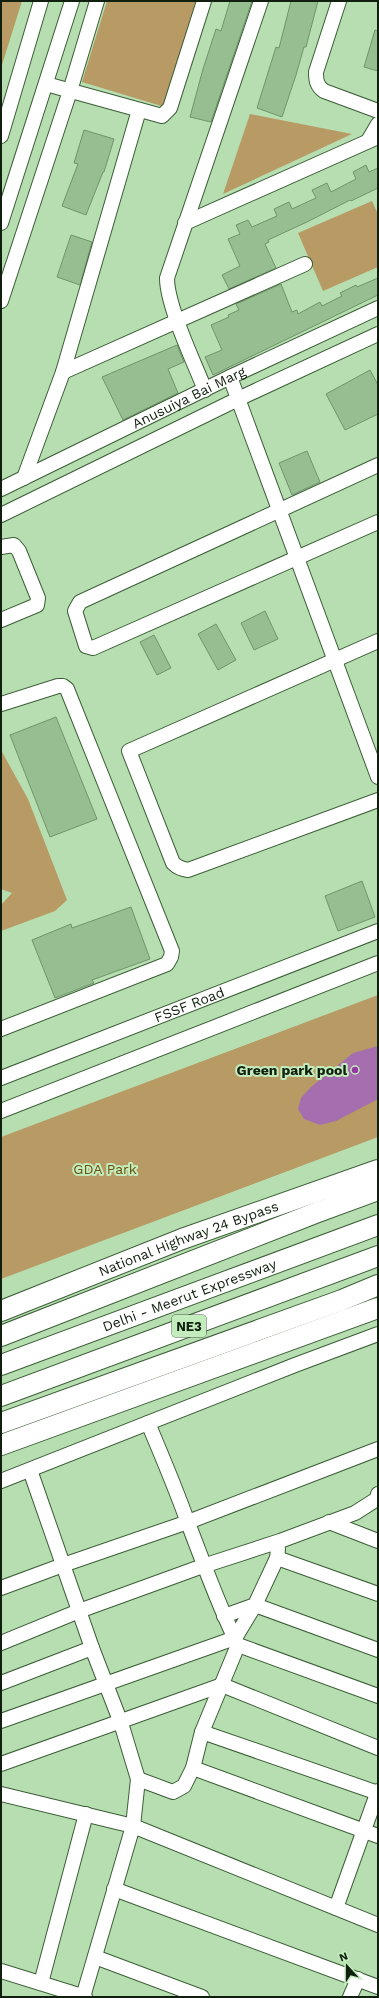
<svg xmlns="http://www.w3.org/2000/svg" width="379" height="1998" viewBox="0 0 379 1998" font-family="'Work Sans',sans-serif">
	<rect width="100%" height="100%" fill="#b6deb0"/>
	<path fill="#b89a65" d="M1 1H22L1 68Z
		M107 1H201L168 108 82 82Z
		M250 114 352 134 223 194Z
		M372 201 378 214V267L323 291 298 233Z
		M1 750 28 799 67 900 55 911 1 931V905L12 893 1 889Z
		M378 995V1137L1 1279V1137Z"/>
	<path fill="#a56eae" d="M378 1046V1099L336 1121 320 1125 304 1119 298 1109 301 1098 311 1087 353 1053Z"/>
	<path fill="#97be91" stroke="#6f956a" d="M230 1H252L211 122 190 117 203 69 216 29 221 31Z
		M291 1H318L306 47H304L296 75 282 117 257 108 276 47 279 48Z
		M375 30 378 31V71L364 67Z
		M84 130 114 139 104 172H103L86 215 62 206 78 164 74 163Z
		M366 165 369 172 378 168V188L351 201 350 200 309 221 268 240 269 242 265 244 276 268 229 289 222 275 240 266 228 239 240 234 236 225 248 220 252 227 277 216 274 209 289 202 292 209 316 198 312 190 327 183 331 192 356 179 353 172Z
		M71 235 92 242 80 285 57 277Z
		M378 278V295L213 375 205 357 222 350 211 325 229 317 228 315 239 310 236 304 281 284 292 312 297 310 298 314 320 302 322 306 342 296 340 293 356 285 357 287Z
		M177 345 184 362 168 369 178 393 123 420 102 377Z
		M370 370 378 385V414L345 430 326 394Z
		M307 451 320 482 292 495 279 463Z
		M265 611 278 639 254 650 241 623Z
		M216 624 236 660 218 670 198 634Z
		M154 635 171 668 157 675 140 642Z
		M56 717 97 819 50 837 10 735Z
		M362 881 375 917 338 931 325 896Z
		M131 907 150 959 92 980 94 983 55 998 32 940 71 924 72 928Z"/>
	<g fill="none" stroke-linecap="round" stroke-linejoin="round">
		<g stroke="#3b5e36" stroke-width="16">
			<g id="minor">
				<path d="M339 1 316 72C316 81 317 86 324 91L378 111"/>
				<path d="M46 84 162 116 170 108 204 1"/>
				<path d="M1 136 41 1"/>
				<path d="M368 141 378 124"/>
				<path d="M1 223 72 1"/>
				<path d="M185 223 378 137"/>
				<path d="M1 301 70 91 97 1"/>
				<path d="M63 372 305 264"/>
				<path d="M230 377 378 777"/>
				<path d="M205 390C194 362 167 306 167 278L261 1"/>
				<path d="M378 465 80 602 75 611 86 646 93 648 378 522"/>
				<path d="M24 478 63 372 139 110"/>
				<path id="s1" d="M1 489 230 377 378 308"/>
				<path d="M1 515 238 399 378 334"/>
				<path d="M1 547 14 545 19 551 38 598 37 605 1 620"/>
				<path d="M378 641 129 751 173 863C178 868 182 869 188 870L378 800"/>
				<path d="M1 704 58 686H63L67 689 172 951 171 957 167 964 1 1029"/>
				<path id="s2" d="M1 1078 378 931"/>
				<path d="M1 1111 378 963"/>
				<path d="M148 1423C162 1456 176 1489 188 1523 204 1564 218 1605 238 1645L378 1696"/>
				<path d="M30 1470 92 1648 121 1723 138 1779 133 1826 83 1997"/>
				<path d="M1 1481 295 1365 378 1334"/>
				<path d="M329 1522 378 1541"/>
				<path d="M277 1558 378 1594"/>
				<path d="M1 1588 63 1565 188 1522 378 1449"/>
				<path d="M224 1616 255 1605 277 1558 278 1549"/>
				<path d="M1 1643 79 1611 203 1566 280 1541 355 1513 377 1499 378 1494"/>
				<path d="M238 1645 202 1732 193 1768 378 1836"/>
				<path d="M1 1683 92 1648"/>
				<path d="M1 1721 235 1638 255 1605 378 1650"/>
				<path d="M202 1732 378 1793"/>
				<path d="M1 1764 222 1685 378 1748"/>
				<path d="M138 1779 173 1792 184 1786 193 1768"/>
				<path d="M1 1794 133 1826 378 1925"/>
				<path d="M114 1889 378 1987"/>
				<path d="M336 1908 378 1791"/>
				<path d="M95 1957 202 1997"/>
				<path d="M1 1971 85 1997"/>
				<path d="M41 1983 86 1814"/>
				<path d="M350 1997 358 1979"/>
			</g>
		</g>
		<g stroke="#3b5e36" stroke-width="22">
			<g id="highway">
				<path id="s3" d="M1 1311 182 1239 378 1170"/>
				<path d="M1 1336 318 1212 378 1190"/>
				<path id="s4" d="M1 1365 378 1225"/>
				<path d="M1 1396 378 1256"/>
				<path d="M1 1423 342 1300 378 1285"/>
				<path d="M1 1445 378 1308"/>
			</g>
		</g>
		<use href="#minor" stroke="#fff" stroke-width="14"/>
		<use href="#highway" stroke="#fff" stroke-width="20"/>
	</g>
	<circle fill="#9439a4" stroke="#c3ecbd" stroke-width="1.5" cx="355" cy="1070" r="4"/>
	<g text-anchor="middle" stroke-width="4" stroke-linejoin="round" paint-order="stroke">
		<rect fill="#c3ecbd" stroke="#465c42" stroke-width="1" x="172" y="1315" width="34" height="22" rx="3"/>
		<g font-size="13" font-weight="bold" fill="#101f0e">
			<text x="189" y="1331">NE3</text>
		</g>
		<g font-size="14" fill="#101f0e" stroke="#c3ecbd">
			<text dy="5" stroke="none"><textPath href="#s1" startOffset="209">Anusuiya Bai Marg</textPath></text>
			<text dy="5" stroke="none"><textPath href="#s2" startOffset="202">FSSF Road</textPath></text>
			<text dy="5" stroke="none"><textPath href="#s3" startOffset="201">National Highway 24 Bypass</textPath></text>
			<text dy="5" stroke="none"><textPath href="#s4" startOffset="201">Delhi - Meerut Expressway</textPath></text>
		</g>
		<g font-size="14" font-weight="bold" fill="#101f0e" stroke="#c3ecbd" text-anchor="end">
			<text x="347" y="1075">Green park pool</text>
		</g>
		<g font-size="14" fill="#6b4e0d" stroke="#c3ecbd">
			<text x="105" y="1174">GDA Park</text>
		</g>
	</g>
	<rect width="379" height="1998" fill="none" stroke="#101f0e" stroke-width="4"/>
	<g transform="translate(347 1966) rotate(339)" stroke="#c3ecbd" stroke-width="3" paint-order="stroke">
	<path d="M0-3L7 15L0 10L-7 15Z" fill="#101f0e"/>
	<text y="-6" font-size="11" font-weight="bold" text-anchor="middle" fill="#101f0e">N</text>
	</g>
</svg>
